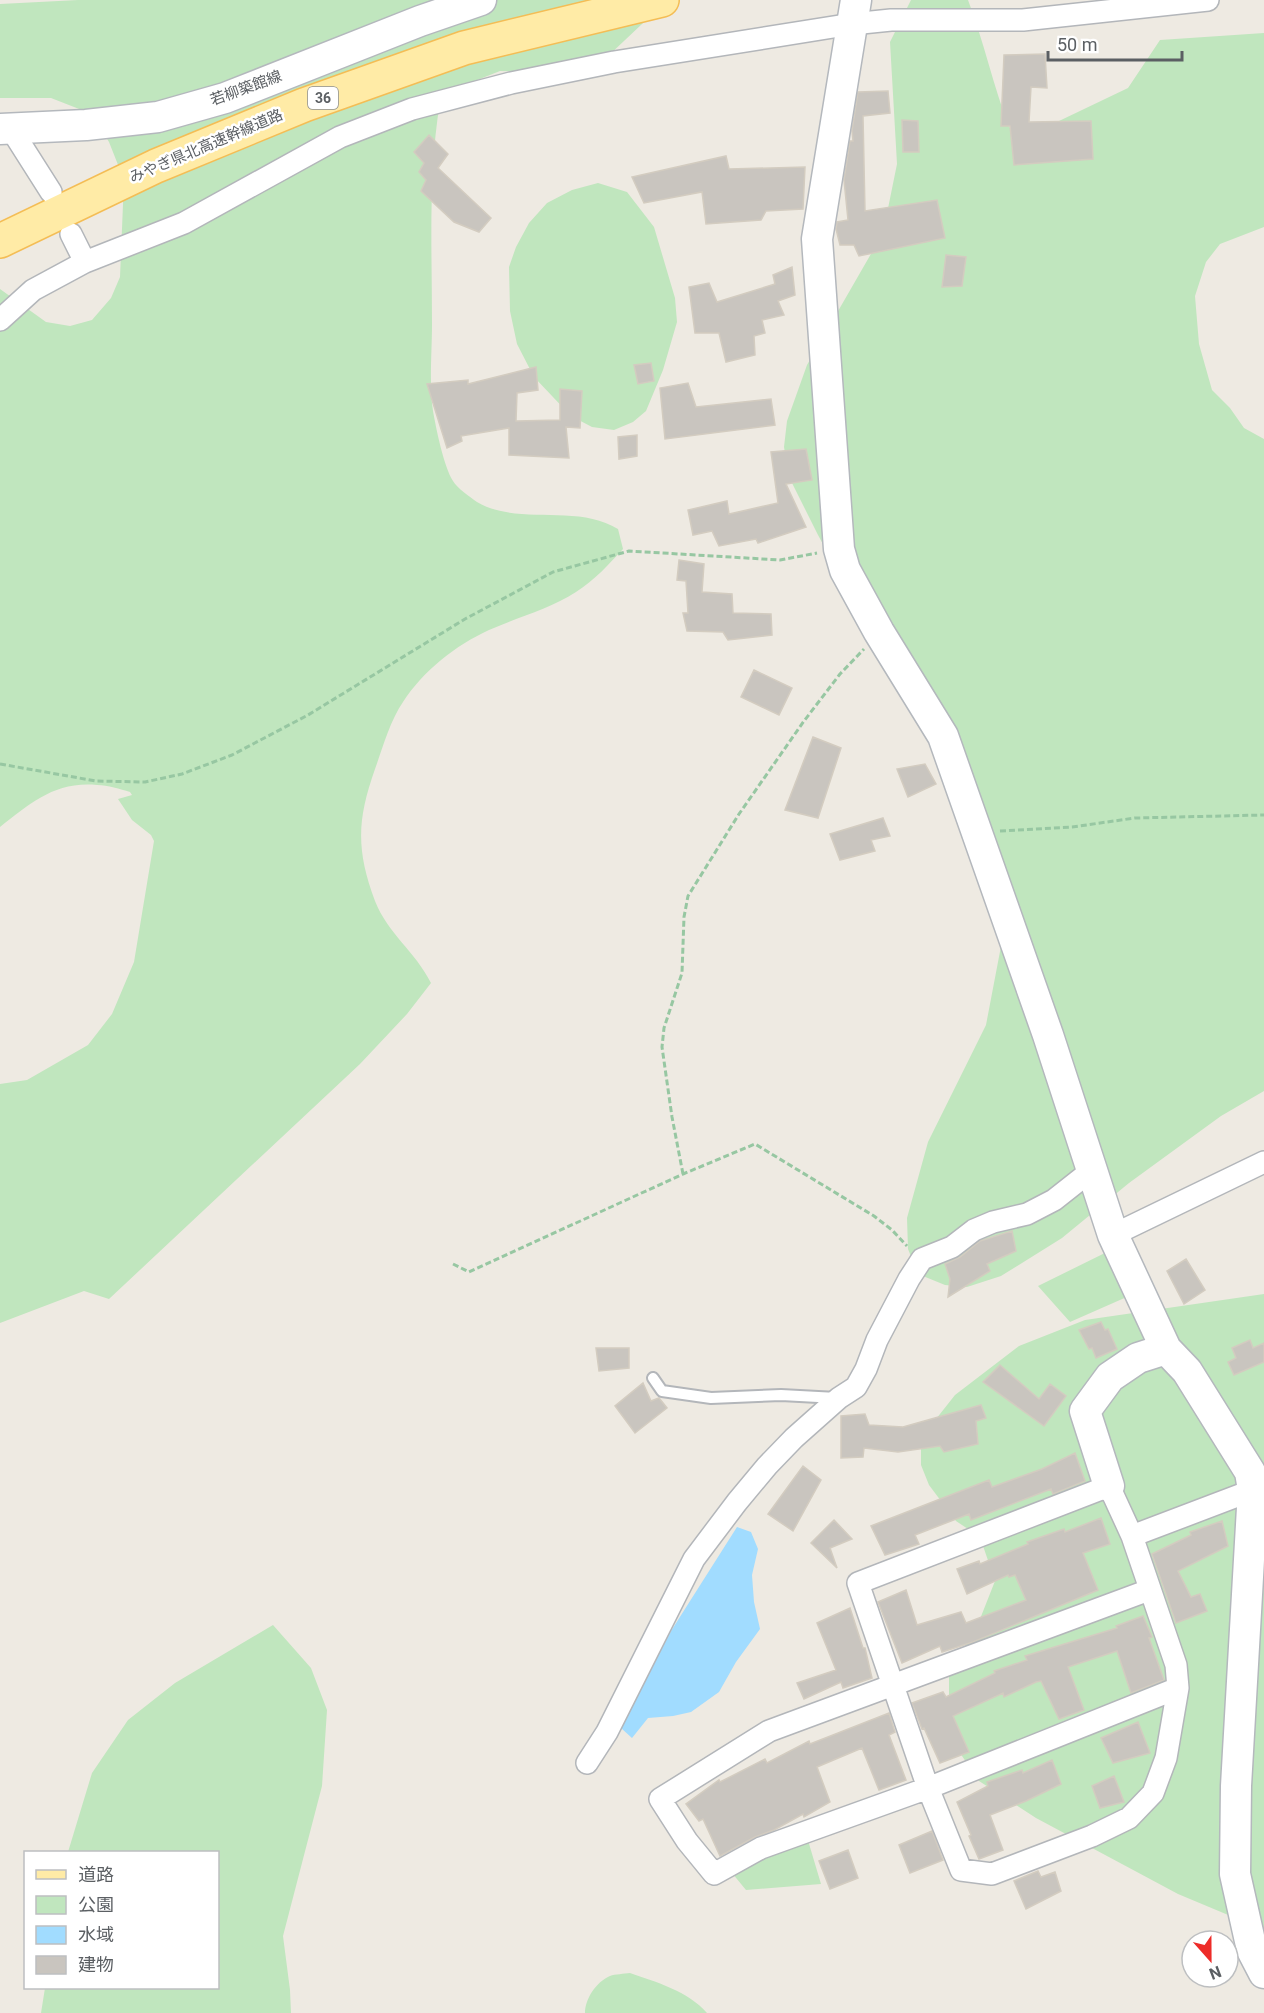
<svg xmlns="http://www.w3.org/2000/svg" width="1264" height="2013" viewBox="0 0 1264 2013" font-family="Roboto,'Noto Sans JP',sans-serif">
	<rect width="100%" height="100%" fill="#eeeae2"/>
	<path fill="#c0e6be" d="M78 0H657L659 8 607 57 529 72 500 71 457 88 440 102C428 174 432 251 432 324 432 350 429 387 433 411 436 428 444 467 453 481 457 488 470 497 477 502 517 526 577 503 618 529L623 549C609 564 595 580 576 592 550 609 518 617 489 630 456 645 423 671 403 702 390 721 383 747 375 769 357 820 356 850 375 901 388 934 415 951 431 983L407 1014 360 1064 109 1299 84 1291 0 1323V1084L27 1080 88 1045 112 1014 134 962 154 841 151 835 132 820 118 799 132 795 130 792C120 789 108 785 97 785 55 781 31 803 0 827V289L46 322 70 326 92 320 111 298 120 277 124 180 109 142 92 114 51 98H0V4Z
		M911 0H968C984 42 993 85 1009 127L1019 132 1031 131 1059 121 1128 88 1160 40 1264 33V227L1220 244 1206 262 1195 296 1199 344 1212 390 1230 408 1244 428 1264 439V1091L1221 1116 1129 1183 1062 1238 1001 1276 967 1287 945 1285 918 1274 908 1249 907 1218 928 1142 986 1025 1002 941 985 840 818 535 789 477 784 447 787 421 807 365 883 233 897 164 890 42Z
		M598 183 627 192 654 227 675 298 677 322 663 370 646 411 633 422 614 430 592 427 571 416 534 377 517 344 510 311 509 267 516 247 529 223 547 203 572 190Z
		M1113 1249 1129 1296 1070 1322 1038 1286Z
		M1264 1294V1930L1178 1894 1036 1818 979 1781 960 1753 949 1724V1675L980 1619 995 1581 980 1537 956 1521 929 1485 921 1465V1438L955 1395 1019 1346 1085 1320Z
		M273 1625 311 1668 327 1710 322 1786 283 1936 290 1990 291 2013H41L45 1988H218V1852H68L92 1773 128 1720 175 1683Z
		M807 1837 821 1884 746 1890 732 1873Z
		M630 1973C656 1982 688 1991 707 2013H585C585 1999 596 1982 610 1976 615 1974 624 1974 630 1973Z"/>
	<path fill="#a1dcff" d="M737 1527 751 1532 758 1549 752 1575 754 1602 760 1629 736 1662 719 1692 691 1712 673 1716 648 1718 632 1738 621 1728 671 1631Z"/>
	<path fill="#c9c5bf" stroke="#d3ccc0" stroke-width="1.5" d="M1045 54 1047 88 1031 87 1029 122 1091 121 1093 159 1014 165 1010 126H1001L1004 55Z
		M888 91 890 113 863 116 865 211 937 200 945 238 859 256 854 245H840L836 229 837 222 848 220 844 180 850 141H853L852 131 858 92Z
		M902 120 918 121 919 152H903Z
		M429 135 448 154 438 168 491 218 479 232 454 222 421 191 426 180 419 172 424 163 414 152Z
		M726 156 729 169 805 167 803 209 766 211 761 220 706 224 702 192 644 203 632 177Z
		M946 255 966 257 962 286 942 287Z
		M792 267 795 295 778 301 784 315 762 320 765 333 754 336 755 355 726 362 719 333H695L689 287 709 283 717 302 775 284 773 275Z
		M651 363 654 381 638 384 634 365Z
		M536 367 538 390 517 393 516 421 560 420V389L582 391 580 428 566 427 569 458 509 455V428L461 436 462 441 447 448 427 384 468 380V384Z
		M688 383 696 407 771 399 775 425 665 439 660 388Z
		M637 435V456L619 459 618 437Z
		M806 449 812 480 786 484 806 527 758 543 756 539 719 546 712 531 693 535 688 510 727 501 729 514 778 503 771 452Z
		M679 560 704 564 702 592 732 594 733 613 771 614 772 635 728 640 723 632 687 631 683 613H688L686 581 677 580Z
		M754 670 792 688 779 715 741 697Z
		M813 737 841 748 818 818 785 810Z
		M925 764 936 784 908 797 897 769Z
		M883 818 890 836 871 840 875 851 840 860 830 834Z
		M1012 1231 1016 1251 987 1264 990 1271 948 1297 950 1279 945 1264 960 1257 980 1241Z
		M1186 1259 1205 1290 1184 1304 1167 1271Z
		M1101 1322 1105 1330 1108 1329 1117 1349 1096 1358 1092 1348 1089 1349 1079 1330Z
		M1250 1340 1253 1348 1264 1343V1362L1234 1375 1228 1362 1236 1358 1232 1348Z
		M596 1348H629V1368L599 1371Z
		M1000 1365 1039 1399 1050 1384 1066 1396 1044 1426 983 1382Z
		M643 1383 651 1401 659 1398 667 1408 635 1433 615 1406Z
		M981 1405 986 1418 976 1421 978 1444 944 1452 940 1446 898 1452 864 1448 863 1457 841 1458V1416L865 1414 869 1425 903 1427Z
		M1075 1453 1085 1481 1053 1494 1051 1489 971 1520 969 1514 915 1535 919 1544 885 1555 871 1526 989 1480 992 1487 1042 1469Z
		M803 1466 821 1480 793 1531 768 1514Z
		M1101 1518 1110 1544 1083 1553 1098 1590 973 1642 942 1652 940 1646 902 1663 878 1602 906 1590 917 1625 961 1612 966 1623 1026 1600 1015 1575 1009 1577 1008 1575 967 1594 957 1569 979 1561 980 1564 1028 1544 1027 1542 1064 1529 1065 1532Z
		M834 1520 852 1539 830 1548 837 1568 811 1543Z
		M1222 1521 1228 1546 1178 1571 1191 1597 1200 1594 1207 1611 1176 1623 1152 1554 1191 1535 1190 1532Z
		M850 1608 863 1648H865L872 1678 843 1688 841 1682 804 1699 797 1683 836 1670 817 1623Z
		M1143 1616 1152 1637 1149 1638 1164 1680 1131 1693 1117 1651 1068 1667 1084 1710 1059 1719 1041 1681 1036 1682 1004 1697 1003 1693 953 1716 969 1752 940 1763 924 1728 922 1729 912 1703 943 1692 946 1697 995 1673 994 1671 1027 1660 1025 1656 1117 1628 1116 1626Z
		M889 1713 895 1732 889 1735 906 1780 879 1790 862 1748 817 1767 830 1802 804 1817 803 1814 774 1830 755 1837 720 1856 703 1819 699 1821 686 1804 719 1780 720 1782 765 1759 767 1763 809 1741 810 1744Z
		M1138 1722 1150 1753 1113 1763 1101 1738Z
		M1052 1760 1061 1784 1026 1801 990 1815 1003 1850 979 1859 969 1836 971 1835 957 1802 988 1786 987 1782 1022 1770 1023 1773Z
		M1114 1776 1124 1802 1100 1808 1092 1786Z
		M932 1831 943 1860 910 1873 899 1845Z
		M848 1850 858 1878 830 1889 819 1861Z
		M1038 1871 1041 1877 1055 1872 1061 1891 1026 1909 1014 1881Z"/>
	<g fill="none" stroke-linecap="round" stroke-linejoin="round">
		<g stroke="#b3b6ba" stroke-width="14">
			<path id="lane" d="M653 1378 662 1391 711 1398 781 1395 837 1398"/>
		</g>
		<g stroke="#b3b6ba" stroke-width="24">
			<path id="street" d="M11 129 51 192
				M71 234 85 262
				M0 320 33 290 85 262 184 223 340 137 412 109 511 83 614 62 852 24 891 20H1023L1208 0
				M1113 1235 1264 1162
				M1109 1486 1132 1536 1176 1665 1178 1688 1166 1758 1153 1793 1129 1818 1092 1836 992 1874 961 1870 928 1788 858 1583Z
				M1132 1536 1253 1490
				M1149 1590 769 1731 660 1799 687 1841 714 1874 761 1848 928 1788 1178 1688
				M587 1763 607 1732 694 1559 737 1502 767 1466 794 1438 839 1398 856 1387 866 1369 877 1340 909 1279 922 1259 952 1247 974 1230 993 1222 1027 1214 1054 1200 1092 1170"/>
		</g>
		<g stroke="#b4b8bd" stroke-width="33">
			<path id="secondary" d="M856 0 817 239 839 549 845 570 879 632 943 736 1048 1035 1113 1235 1166 1349 1187 1371 1250 1472 1253 1490 1236 1786 1235 1874 1252 1950 1264 1973
				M0 129 86 125 158 117 225 98 420 21 481 0
				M1109 1486 1085 1411 1110 1377 1138 1358 1166 1349"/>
		</g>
		<g stroke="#f4bd55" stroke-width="36">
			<path id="primary" d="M0 241 156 166 304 105 464 48 662 0"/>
		</g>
		<path stroke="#97c7a2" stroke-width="3" stroke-dasharray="6 3" stroke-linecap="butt" d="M0 764 96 781 145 782 182 774 232 755 308 715 465 619 553 572 629 551 780 560 817 553
			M1000 831 1072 827 1135 818 1264 815
			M683 1174 672 1117 662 1047 664 1028 682 973 684 917 688 896 739 814 804 721 840 674 864 649
			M453 1264 469 1272 683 1174 755 1144 874 1216 892 1230 907 1246"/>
		<use href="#lane" stroke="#fff" stroke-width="10"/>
		<use href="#street" stroke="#fff" stroke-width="21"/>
		<use href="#secondary" stroke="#fff" stroke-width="30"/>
		<use href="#primary" stroke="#ffeba6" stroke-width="33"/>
	</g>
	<g text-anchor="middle" stroke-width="5" stroke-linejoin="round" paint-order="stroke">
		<rect fill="#fff" stroke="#8c8f92" stroke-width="1.5" x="308" y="87" width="30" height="22" rx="4.5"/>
		<g font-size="14" font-weight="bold" fill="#5b5f63">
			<text x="323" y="103">36</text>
		</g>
		<g font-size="15" fill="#5b5f63" stroke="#fff">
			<text transform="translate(246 88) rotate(-20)" y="5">若柳築館線</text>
			<text transform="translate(206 146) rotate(-23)" y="5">みやぎ県北高速幹線道路</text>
		</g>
	</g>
	<rect x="24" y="1851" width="195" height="138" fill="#ffffff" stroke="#bdbfc1" stroke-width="1.5"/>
	<rect x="36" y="1870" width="30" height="9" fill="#ffeba6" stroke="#bdbfc1" stroke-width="1.5"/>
	<text x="78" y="1881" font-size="18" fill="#5b5f63">道路</text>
	<rect x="36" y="1896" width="30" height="18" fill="#c0e6be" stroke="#bdbfc1" stroke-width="1.5"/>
	<text x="78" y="1911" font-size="18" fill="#5b5f63">公園</text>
	<rect x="36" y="1926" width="30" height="18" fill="#a1dcff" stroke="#bdbfc1" stroke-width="1.5"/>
	<text x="78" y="1941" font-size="18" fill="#5b5f63">水域</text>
	<rect x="36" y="1956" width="30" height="18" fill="#c9c5bf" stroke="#bdbfc1" stroke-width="1.5"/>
	<text x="78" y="1971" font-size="18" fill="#5b5f63">建物</text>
	<g transform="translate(1210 1959) rotate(159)"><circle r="28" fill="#ffffff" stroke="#bdbfc1" stroke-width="1.5"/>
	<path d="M0-4.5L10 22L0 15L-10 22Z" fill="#ed2c29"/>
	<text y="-9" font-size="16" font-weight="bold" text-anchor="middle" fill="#5b5f63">N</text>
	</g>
	<path d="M1048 51v9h134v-9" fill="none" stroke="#5b5f63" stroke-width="3"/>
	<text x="1057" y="51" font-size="18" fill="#5b5f63" stroke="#ffffff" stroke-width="4.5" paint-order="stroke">50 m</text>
</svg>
